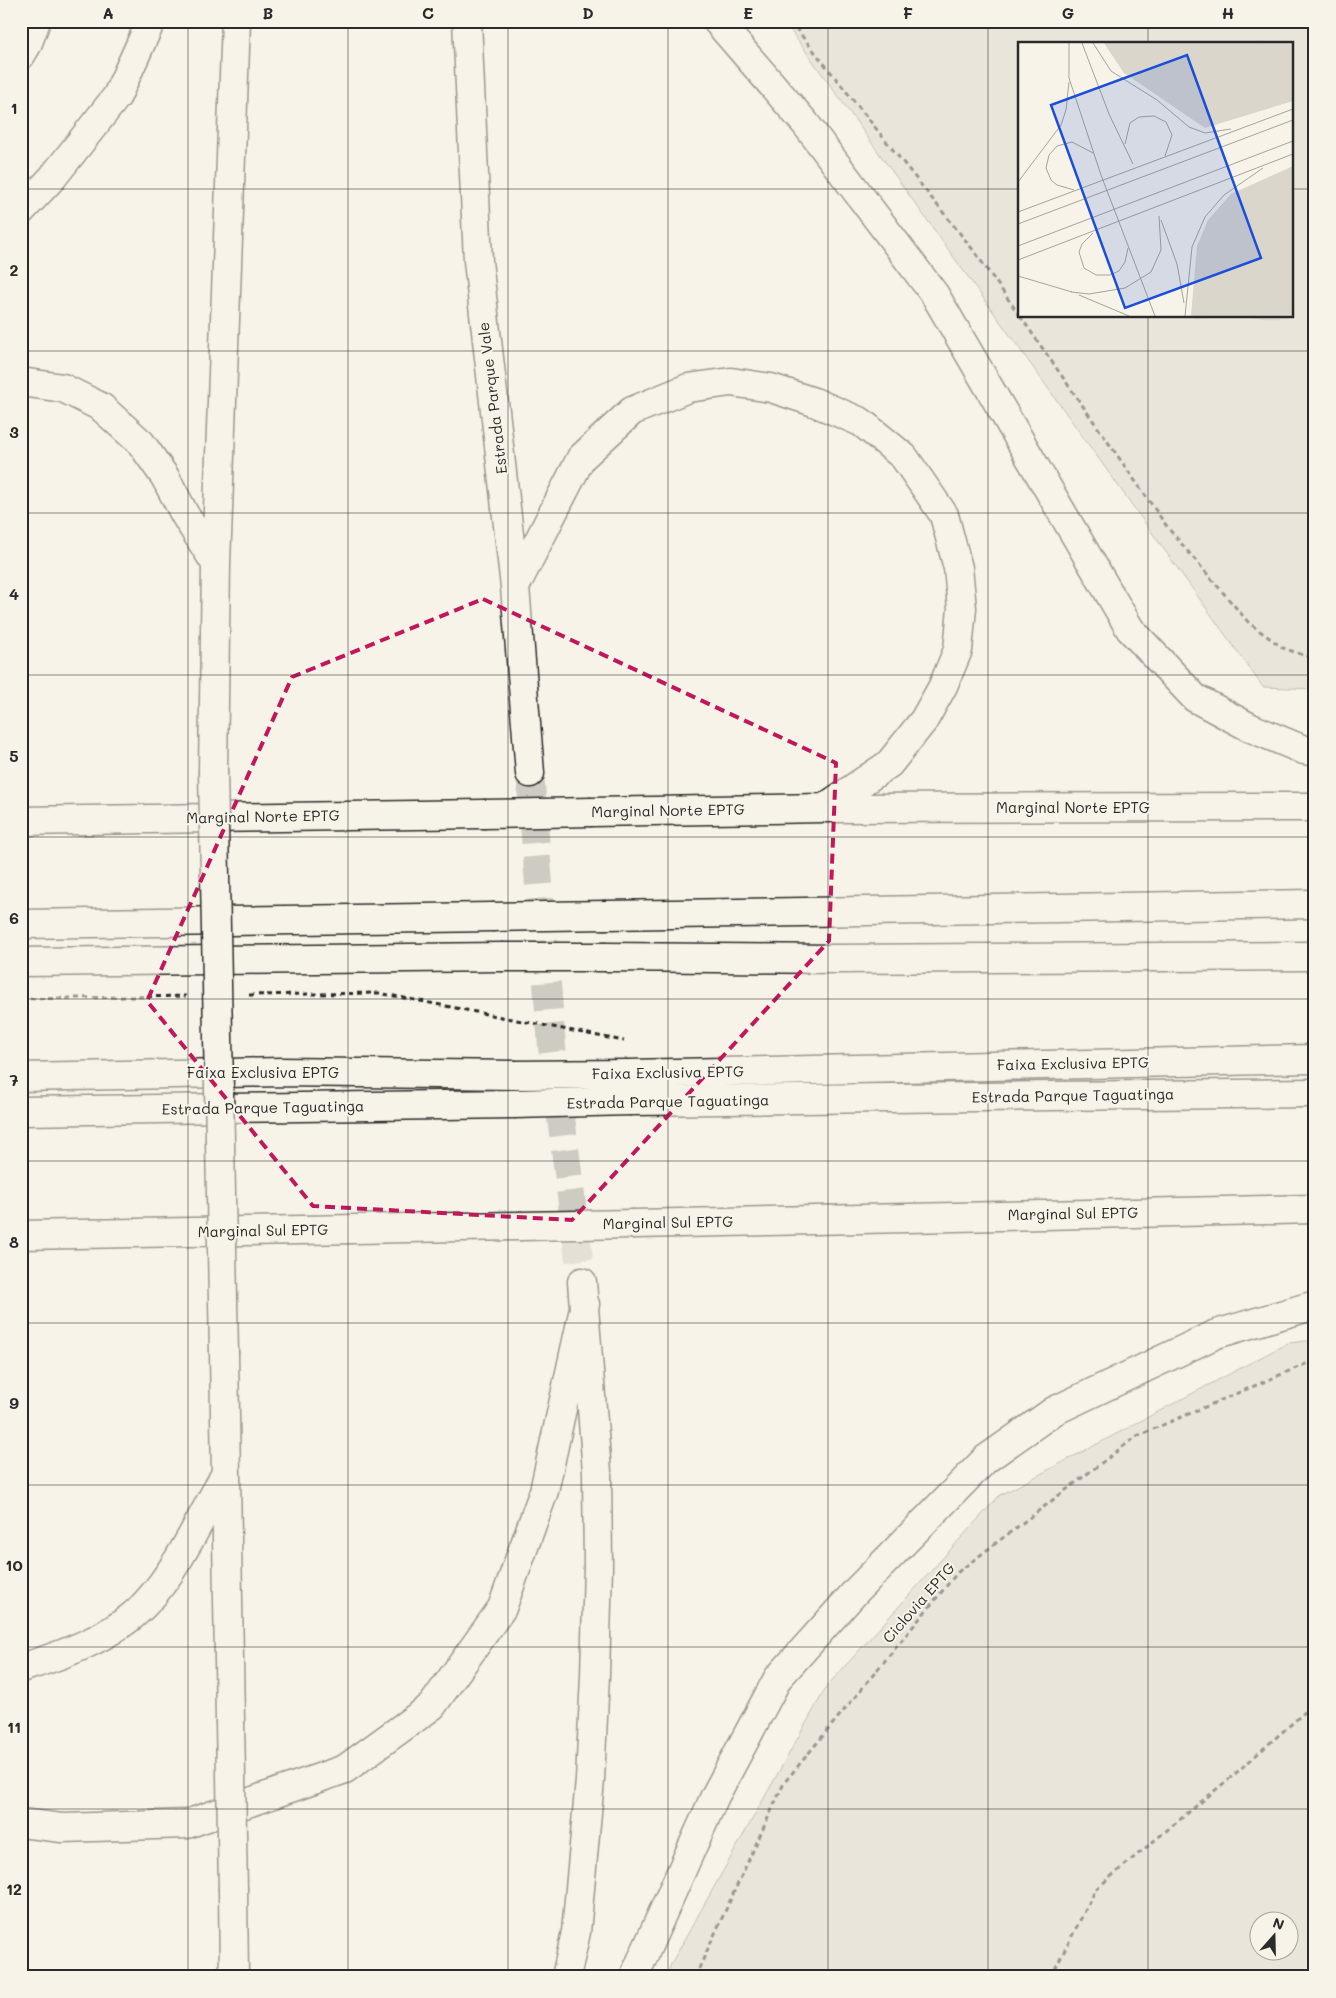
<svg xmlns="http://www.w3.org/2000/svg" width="1336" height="1998" viewBox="0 0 1336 1998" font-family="Mali,sans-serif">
	<rect width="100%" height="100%" fill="#f7f3e8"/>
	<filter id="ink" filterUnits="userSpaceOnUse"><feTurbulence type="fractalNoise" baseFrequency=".02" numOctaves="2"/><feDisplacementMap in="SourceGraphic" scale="10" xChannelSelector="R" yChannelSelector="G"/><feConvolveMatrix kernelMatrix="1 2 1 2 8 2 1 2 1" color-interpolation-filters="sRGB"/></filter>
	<g filter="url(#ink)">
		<path fill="#dad6cc" stroke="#82807c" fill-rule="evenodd" d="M784 21H1315V689L1263 687ZM1020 44H1292V316H1020Z
			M1315 1340V1977H666L672 1962 827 1686 999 1496 1288 1343ZM1258 1920H1288V1950H1258Z"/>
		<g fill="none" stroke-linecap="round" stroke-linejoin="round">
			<path stroke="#cecbc2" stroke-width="28" stroke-dasharray="28 14" stroke-linecap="butt" d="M530 773 552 1047 582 1282"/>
			<g stroke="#2b2b2b" stroke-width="31">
				<path id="minor" d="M21 55 27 45 36 21
					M606 957 836 959 1315 956
					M21 962 501 957
					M628 1074 1315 1059
					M21 1077 281 1072 514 1075"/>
			</g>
			<g stroke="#2b2b2b" stroke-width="31">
				<path id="major" d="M467 21 478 261 515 587 530 773
					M717 21 805 123 935 295 1130 629 1195 698 1251 728 1304 750 1315 752
					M21 211 53 177 117 96 151 21
					M21 382 63 388 101 407 141 443 165 477 185 515 216 564
					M515 587 581 458 632 411 688 388 731 382 771 388 814 402 861 422 904 457 944 515 958 568 962 608 958 650 943 686 924 720 889 764 824 808
					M213 771 216 564 236 21
					M592 812 824 808 1315 807
					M21 821 483 814
					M635 1224 1315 1209
					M21 1235 519 1226
					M224 1354 230 1721
					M21 1668C63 1655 114 1637 145 1604 178 1569 201 1517 225 1475
					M21 1823 62 1828 187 1824 345 1769 432 1706 502 1608 544 1491 585 1304
					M233 1890 234 1977
					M566 1977 576 1932 590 1780 595 1675 598 1566 597 1472 582 1282
					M634 1977 715 1796 778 1678 858 1589 986 1459 1054 1411 1216 1334 1315 1305"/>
			</g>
			<g stroke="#2b2b2b" stroke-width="31">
				<path id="highway" d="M606 915 1315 904
					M21 924 492 917
					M631 1101 1315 1093
					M21 1111 514 1104"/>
			</g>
			<path stroke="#2b2b2b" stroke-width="3" stroke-dasharray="5 4" stroke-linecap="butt" d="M790 21 974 251 1020 316
				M1020 316 1168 528 1249 623 1283 648 1315 659
				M249 995 379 993 624 1041
				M21 999 186 996
				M695 1977 784 1783 958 1572 1137 1436 1315 1360
				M1051 1977 1096 1889 1236 1773 1315 1703"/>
			<use href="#minor" stroke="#f7f3e8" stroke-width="28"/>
			<use href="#major" stroke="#f7f3e8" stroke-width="28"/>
			<use href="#highway" stroke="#f7f3e8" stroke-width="28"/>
			<g stroke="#2b2b2b" stroke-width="31" stroke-linecap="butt">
				<path id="minor-bridge" d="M501 957H606
					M514 1075 628 1074"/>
			</g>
			<g stroke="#2b2b2b" stroke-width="31" stroke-linecap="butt">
				<path id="major-bridge" d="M213 771 224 1354
					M483 814 592 812
					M519 1226 635 1224
					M230 1721 233 1890"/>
			</g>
			<g stroke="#2b2b2b" stroke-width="31" stroke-linecap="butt">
				<path id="highway-bridge" d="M492 917 606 915
					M514 1104 631 1101"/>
			</g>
			<use href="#minor-bridge" stroke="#f7f3e8" stroke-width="28"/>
			<use href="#major-bridge" stroke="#f7f3e8" stroke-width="28"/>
			<use href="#highway-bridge" stroke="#f7f3e8" stroke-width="28"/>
		</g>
	</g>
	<path d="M0 0H1336V1998H0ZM483 599 836 763 829 941 572 1220 313 1206 147 1001 292 677Z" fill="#f7f3e8" fill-opacity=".55" fill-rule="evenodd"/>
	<path fill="none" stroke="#c2185b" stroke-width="4" stroke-dasharray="10 6" stroke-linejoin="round" d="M483 599 836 763 829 941 572 1220 313 1206 147 1001 292 677Z"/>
	<path fill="none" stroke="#2b2b2b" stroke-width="1" stroke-opacity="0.55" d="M188 21V1977M348 21V1977M508 21V1977M668 21V1977M828 21V1977M988 21V1977M1148 21V44M21 189H1020M1292 189H1315M1148 316V1977M21 351H1315M21 513H1315M21 675H1315M21 837H1315M21 999H1315M21 1161H1315M21 1323H1315M21 1485H1315M21 1647H1315M21 1809H1315"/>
	<g text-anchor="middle" stroke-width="4" stroke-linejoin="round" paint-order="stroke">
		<g font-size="15" fill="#2b2b2b" stroke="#f7f3e8">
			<text transform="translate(493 398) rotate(-97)" y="5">Estrada Parque Vale</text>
			<text x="1073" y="813">Marginal Norte EPTG</text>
			<text transform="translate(668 811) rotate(-1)" y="5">Marginal Norte EPTG</text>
			<text transform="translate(263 817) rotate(-1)" y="5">Marginal Norte EPTG</text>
			<text transform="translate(1073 1064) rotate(-1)" y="5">Faixa Exclusiva EPTG</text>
			<text x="263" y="1078">Faixa Exclusiva EPTG</text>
			<text transform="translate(668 1073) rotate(-1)" y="5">Faixa Exclusiva EPTG</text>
			<text transform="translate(1073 1096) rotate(-1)" y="5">Estrada Parque Taguatinga</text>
			<text transform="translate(668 1102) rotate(-1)" y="5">Estrada Parque Taguatinga</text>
			<text transform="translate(263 1108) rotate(-1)" y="5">Estrada Parque Taguatinga</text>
			<text transform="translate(1073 1214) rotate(-1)" y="5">Marginal Sul EPTG</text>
			<text transform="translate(668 1223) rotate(-1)" y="5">Marginal Sul EPTG</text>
			<text transform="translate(263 1231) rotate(-1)" y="5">Marginal Sul EPTG</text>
			<text transform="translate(919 1603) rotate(-49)" y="5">Ciclovia EPTG</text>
		</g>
	</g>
	<g transform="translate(1018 42)">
		<rect width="275" height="275" fill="#f7f3e8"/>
		<path d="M86 1H275V59L187 86 106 31ZM275 124V274H173L179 204 190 178 213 152Z" fill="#dad6cc"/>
		<path fill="none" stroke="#a5a39c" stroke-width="1" d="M51 1V36L83 133 137 274M64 1 91 72 115 122M75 1 93 29 139 58 171 85 187 91 213 87M107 102 112 81 121 75 136 74 148 80 154 93 147 114M0 140 43 83 48 68 51 40M56 148 39 143 33 138 28 126 31 113 39 104 54 100 75 111M0 170 275 67M143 178 159 222 166 261M0 182 275 78M75 191 64 202 61 210 66 226 78 233H92L101 229 107 220 110 206M0 204 275 99M0 218 275 112M0 234 54 250M53 250 71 252 107 246 133 230 143 208 141 174M61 253 111 274M167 274 174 205 187 175 206 153 245 126"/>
		<path fill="#1d4ed8" fill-opacity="0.15" stroke="#1d4ed8" stroke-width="2.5" d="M169 13 243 216 107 266 33 63Z"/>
		<rect width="275" height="275" fill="none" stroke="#2b2b2b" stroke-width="2.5"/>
	</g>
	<rect width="1336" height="1998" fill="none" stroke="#f7f3e8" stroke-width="55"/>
	<g transform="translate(1274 1936) rotate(20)"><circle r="24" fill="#f7f3e8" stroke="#a5a39c"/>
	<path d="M0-4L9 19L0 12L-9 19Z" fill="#2b2b2b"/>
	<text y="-8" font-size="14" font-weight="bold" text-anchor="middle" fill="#2b2b2b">N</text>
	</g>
	<rect x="28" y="28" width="1280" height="1942" fill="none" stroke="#2b2b2b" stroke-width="2"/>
	<g font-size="16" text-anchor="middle" font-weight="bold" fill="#2b2b2b">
		<text x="108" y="19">A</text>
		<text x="268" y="19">B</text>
		<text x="428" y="19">C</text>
		<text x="588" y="19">D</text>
		<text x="748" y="19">E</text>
		<text x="908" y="19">F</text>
		<text x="1068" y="19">G</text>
		<text x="1228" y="19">H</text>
		<text x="14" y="114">1</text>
		<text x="14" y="276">2</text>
		<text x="14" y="438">3</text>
		<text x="14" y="600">4</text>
		<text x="14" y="762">5</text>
		<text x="14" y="924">6</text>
		<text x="14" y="1086">7</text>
		<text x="14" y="1248">8</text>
		<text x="14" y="1409">9</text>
		<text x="14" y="1571">10</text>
		<text x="14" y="1733">11</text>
		<text x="14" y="1895">12</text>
	</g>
</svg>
